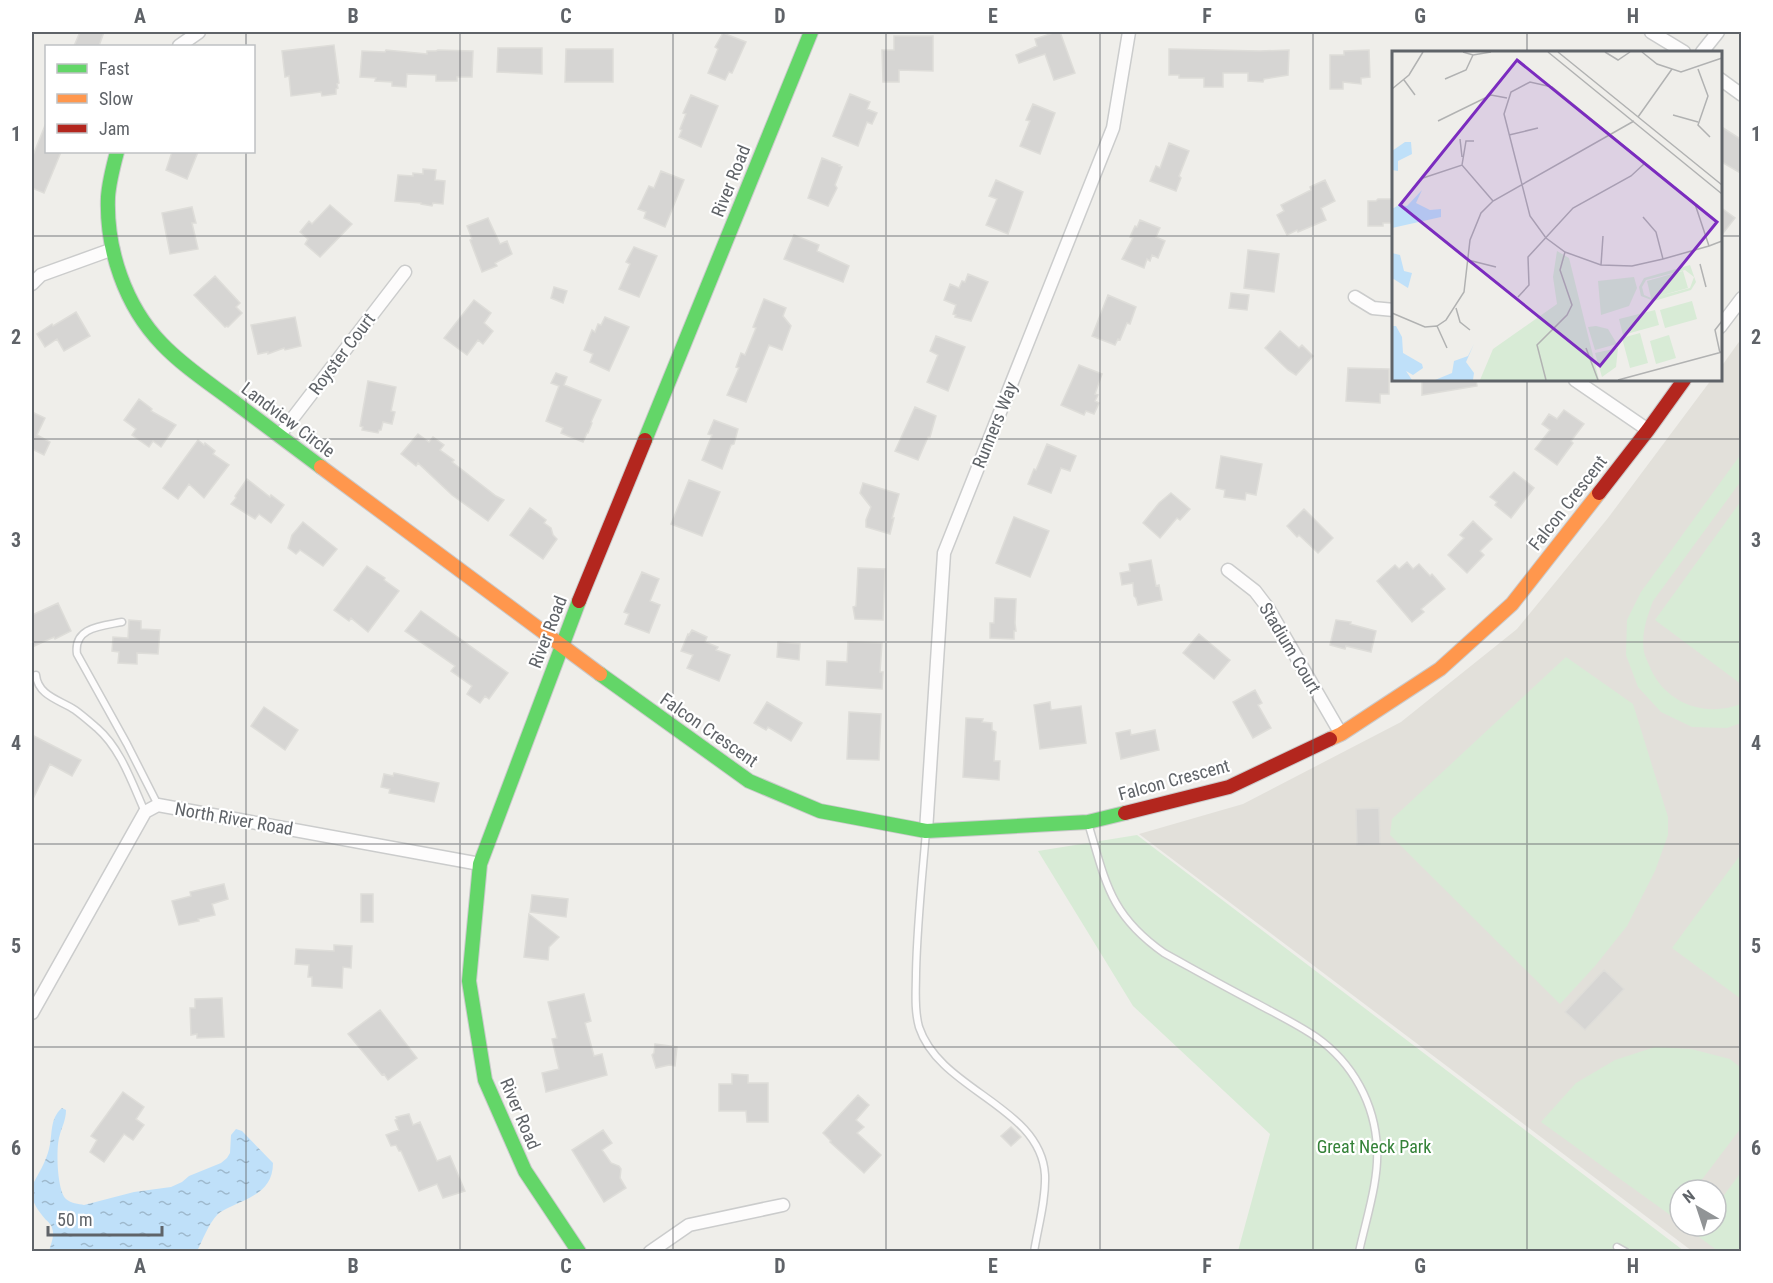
<svg xmlns="http://www.w3.org/2000/svg" width="1773" height="1283" viewBox="0 0 1773 1283" font-family="'Roboto Condensed',sans-serif">
	<defs>
		<pattern id="water-ripples" width="26" height="14" patternUnits="userSpaceOnUse" patternTransform="scale(1.5)"><rect width="26" height="14" fill="#bfe0f9"/><path d="M2 4q2-2 4 0t4 0M15 11q2-2 4 0t4 0" fill="none" stroke="#9eb9cd"/></pattern>
	</defs>
	<rect width="100%" height="100%" fill="#efeeea"/>
	<path fill="#e2e0da" fill-rule="evenodd" d="M1741 339V1251H1692L1139 834 1243 804 1401 722 1517 629 1608 518 1711 380H1720L1721 367ZM1680 1190H1716V1226H1680Z"/>
	<path fill="#d8ebd6" d="M1741 454V481L1653 601C1647 617 1641 634 1644 652 1645 656 1647 661 1649 665 1664 703 1704 718 1741 704V723L1727 728 1692 727 1661 712 1638 687 1626 655 1627 620 1641 592Z
		M1741 501V684L1655 620Z
		M1566 657 1633 704 1668 817V835L1655 871 1627 926 1595 966 1560 1004 1390 835 1392 819Z
		M1137 835 1684 1251H1238L1270 1134 1133 1006 1038 851Z
		M1741 854V999L1672 948Z
		M1655 1047 1691 1049 1730 1059 1741 1068V1128L1694 1190H1680V1208L1673 1217 1541 1122 1576 1083 1615 1060Z
		M1741 1172V1251H1718L1695 1234 1701 1226H1716V1206Z"/>
	<path fill="url(#water-ripples)" d="M62 1108 66 1110C66 1121 61 1128 59 1138 56 1150 57 1190 66 1199 70 1203 79 1204 84 1205L134 1192 171 1187 182 1182 189 1176 221 1163 227 1158 230 1153 231 1135 236 1129 242 1131 273 1163C273 1190 252 1197 230 1207 226 1209 221 1211 218 1214 208 1224 203 1240 197 1251H49C51 1244 55 1235 52 1228 52 1226 48 1221 46 1220 37 1209 30 1201 32 1186 38 1174 46 1162 49 1149 53 1135 49 1119 62 1108Z"/>
	<path fill="#d6d5d3" stroke="#deddd9" stroke-width="1.5" d="M80 32H104L99 46H74Z
		M1056 32H1060L1075 73 1054 80 1045 54 1019 63 1016 55 1037 46 1035 39Z
		M723 33 746 42 732 73 729 72 725 80 708 73 718 49 715 47Z
		M894 36H933V71L899 70V82H883L882 50H894Z
		M334 45 339 83 337 84 338 88 336 89V94L322 96 321 92 291 96 289 76 285 77 282 51Z
		M498 48H542V74L497 72Z
		M566 49H613V82H565Z
		M1169 49 1260 51 1289 50 1288 75 1264 79 1263 82 1248 81V73H1223V87H1204V78H1179V75H1169Z
		M386 50 427 54V51H436L438 50 473 51 472 77H457V81H436V75L407 74 406 87 392 86V82L375 81 376 78 360 77 362 51 385 52Z
		M1369 50 1370 77 1361 78V84L1343 82V89H1330V55H1344V51Z
		M850 94 870 102 867 109 877 113 872 124 867 122 858 146 833 136Z
		M691 95 718 106 701 147 679 137 682 130 680 129 686 114 683 113Z
		M1033 104 1055 113 1040 154 1020 146 1030 121 1026 120Z
		M46 123V152H61L44 193 32 188V158Z
		M1720 126 1742 140V174L1720 161Z
		M1169 143 1189 151 1179 176 1181 178 1176 191 1150 181 1156 166 1160 168Z
		M172 152H198L187 179 166 170Z
		M822 158 840 165 839 166 842 167 835 185 837 188 828 206 808 198Z
		M423 169 436 170 435 180 445 181 443 204 433 203 432 206 421 204V203L395 201 398 175 413 176V173L423 174Z
		M661 171 684 180 665 227 644 218 646 212 638 209 649 186 654 188Z
		M996 180 1023 192 1008 234 986 225 997 199 989 196Z
		M1325 180 1335 201 1321 208 1326 220 1298 232 1297 230 1287 235 1277 215 1284 211 1281 205 1311 190 1310 187Z
		M1378 199H1394V223H1383V226H1368V201H1376Z
		M330 205 352 224 320 257 305 244 308 239 300 232 309 221 312 224Z
		M192 207 196 223H192L198 249 170 254 162 213Z
		M1720 207 1735 218 1720 237Z
		M488 218 500 244 507 241 512 254 495 263 497 266 482 272 470 240 472 239 467 226Z
		M1140 220 1160 228 1156 237 1165 241 1158 258 1152 255 1150 261 1147 259 1144 268 1122 259 1133 238 1130 237 1135 226 1137 227Z
		M794 235 819 245 817 251 849 266 843 282 784 259Z
		M634 247 657 256 639 297 619 289 630 264 626 262Z
		M1248 250 1279 254 1274 292 1244 288Z
		M968 274 988 282 971 321 955 317 956 315 953 314 956 305 944 300 950 284 959 288 962 281 965 282Z
		M215 276 240 303 236 307 242 313 228 327 227 326 225 327 194 295Z
		M554 287 567 291 563 303 551 298Z
		M1231 293 1249 295 1247 310 1229 308Z
		M1108 295 1136 307 1130 324 1127 323 1120 340 1118 339 1115 345 1092 336Z
		M764 299 786 308 783 316 791 326 782 350 769 345 746 402 727 395 739 368 736 367 741 353 745 355 756 328 753 327Z
		M474 300 491 313 484 323 493 331 483 344 478 340 467 355 444 338Z
		M76 312 90 336 64 351 57 339 45 347 37 334 52 324 53 326Z
		M295 317 301 346 285 350 284 348 268 354V352L258 354 251 325Z
		M605 317 629 327 609 371 590 362 593 354 584 350 592 330 595 332 598 324 601 325Z
		M1280 331 1299 348 1302 345 1313 356 1296 375 1288 370 1265 348Z
		M936 336 965 347 948 391 927 382 938 355 930 351Z
		M1079 365 1102 374 1095 394 1098 395 1095 401 1099 403 1094 414 1086 411 1084 415 1061 405Z
		M1348 368 1389 369V394H1380V403L1346 401Z
		M556 373 567 377 564 385 601 400 591 422 592 423 588 433H587L583 442 561 433 563 428 546 421 559 386 551 383Z
		M1422 380H1476L1477 386 1422 395Z
		M368 381 396 387 391 411 395 412 392 424 383 422 381 430H379L378 433 362 430 363 427 360 426Z
		M139 399 152 409 151 411 176 425 161 447 153 441 149 447 132 435 136 429 124 420Z
		M915 407 936 416 930 437H928L918 460 895 451Z
		M1564 410 1584 424 1571 441 1573 443 1557 465 1535 449 1550 430 1542 424 1549 414 1557 419Z
		M32 412 45 418 37 435 50 442 44 455 32 449Z
		M714 420 738 429 734 444 731 445 722 469 702 460 712 435 708 434Z
		M418 434 429 442 433 437 444 445 440 450 454 460 452 462 496 496 504 500 488 521 452 495 418 463 416 466 401 454Z
		M198 440 204 445 205 443 215 451 213 454 229 465 204 498 189 484 178 499 163 488Z
		M1047 444 1076 456 1070 471 1061 468 1051 493 1028 484 1034 469 1036 470Z
		M1221 456 1262 464 1256 495 1246 493 1245 500 1224 497 1225 490 1216 488Z
		M1514 472 1534 488 1511 518 1495 505 1497 502 1490 497Z
		M247 479 270 497 271 495 284 505 271 523 259 514 255 519 231 504 236 498 235 496Z
		M689 480 720 492 702 536 671 524Z
		M863 483 899 494 892 518H894L890 534 866 527V520L871 507 860 493Z
		M1171 493 1190 509 1180 520 1177 518 1160 538 1143 523 1159 503Z
		M530 508 546 520 544 523 551 528 553 535 557 539 543 559 510 535Z
		M1304 509 1333 538 1318 553 1299 535 1297 537 1287 526Z
		M1014 517 1049 531 1030 577 996 563Z
		M1473 521 1492 539 1480 551 1484 555 1467 573 1448 555 1464 538 1460 535Z
		M303 522 337 549 323 566 300 550 296 554 288 548 292 535Z
		M1151 560 1156 586 1159 585 1162 600 1138 605 1136 598 1134 596 1133 583 1122 585 1120 573 1130 571 1129 564Z
		M1407 562 1413 569 1419 564 1430 576 1432 574 1445 589 1421 609 1424 612 1412 622 1377 581 1395 565 1399 569Z
		M367 566 385 578 384 580 399 591 368 632 351 618 349 621 334 610Z
		M858 568 885 569 883 620 855 619 853 607 856 606Z
		M642 572 659 579 650 601 660 605 649 633 625 624 629 614 624 612Z
		M995 598 1016 599 1015 623 1016 631H1014V639L990 638V623H994Z
		M58 603 71 631 55 639 54 637 32 647V615Z
		M421 611 508 673 489 699 485 696 480 703 467 694 472 686 451 671 455 666 405 631Z
		M129 620 141 621V629L160 630 158 654 137 653V664L118 663 119 652 112 651 113 637 128 638Z
		M1336 620 1351 622 1350 624 1376 631 1371 652 1346 646 1345 649 1330 645Z
		M692 630 707 637 705 642 718 647 716 650 730 655 719 681 687 668 693 655 681 651 688 634 689 635Z
		M1199 634 1230 660 1214 679 1183 653Z
		M778 642 800 644 799 660 777 657Z
		M848 642 882 643 880 672H883L882 689 826 685 827 661 847 662Z
		M1255 690 1262 703 1258 705 1271 728 1253 738 1233 702Z
		M767 702 802 723 791 741 768 727 766 730 754 723Z
		M1050 702 1051 710 1081 706 1086 743 1040 749 1034 705Z
		M264 707 298 730 285 750 251 726Z
		M849 712 881 714 879 760 847 759Z
		M966 718 983 719 982 722 992 723V730L996 732 994 761H1000L999 780 963 777Z
		M1130 730 1131 735 1155 730 1159 750 1121 759 1116 733Z
		M32 735 81 760 72 776 50 764 32 801Z
		M394 773 439 783 434 802 389 793 390 789 381 787 384 774 393 776Z
		M1379 808 1380 844 1357 845 1356 809Z
		M224 884 228 899 212 904 215 915 198 919 199 921 179 925 172 901 191 896 190 892Z
		M361 894H373V922H361Z
		M532 895 568 899 566 917 530 912Z
		M529 914 559 937 549 947 548 960 524 957Z
		M334 945 352 946 351 968 343 967 342 988 312 986V977H308L309 965 295 964 296 949 334 951Z
		M1604 970 1624 989 1585 1030 1565 1012Z
		M584 994 591 1021 585 1023 594 1056 602 1054 607 1075 546 1092 542 1073 559 1069 552 1039 557 1038 548 1002Z
		M222 998 224 1037 197 1038V1034L191 1035 190 1008H195V999Z
		M380 1010 417 1058 388 1080 384 1074 382 1075 348 1034Z
		M655 1044 677 1047 675 1066 669 1065 656 1068 652 1055 654 1053Z
		M732 1074 748 1075V1083H768V1122H747L746 1111H719V1084H732Z
		M123 1092 144 1107 136 1119 144 1125 133 1140 124 1134 104 1162 90 1152 97 1140 91 1136Z
		M858 1095 869 1105 856 1120 864 1127 857 1133 881 1155 864 1173 830 1142 831 1141 823 1133Z
		M409 1114 413 1125 420 1122 437 1161 450 1156 465 1191 443 1198 437 1184 419 1191 401 1151H399L396 1145 391 1146 386 1135 399 1130 395 1120 397 1119 396 1117Z
		M1011 1127 1021 1137 1011 1146 1001 1136Z
		M603 1130 612 1143 602 1150 611 1163 619 1166 621 1169 620 1178 626 1188 604 1202 572 1150Z"/>
	<g fill="none" stroke-linecap="round" stroke-linejoin="round">
		<g stroke="#cbcccc" stroke-width="9">
			<path id="lane" d="M122 622C102 626 73 627 77 654L127 744 158 805
				M36 675C38 696 60 700 75 710 82 715 90 722 97 728 121 749 132 783 145 812
				M1088 823C1106 883 1110 915 1164 953 1195 970 1225 987 1256 1003 1276 1014 1297 1024 1316 1037 1353 1063 1375 1104 1377 1148 1379 1181 1366 1219 1359 1252
				M926 832C922 879 917 925 916 973 916 991 914 1009 919 1027 940 1091 1041 1106 1045 1175 1046 1200 1038 1227 1034 1252
				M1617 1247 1626 1252"/>
		</g>
		<g stroke="#cbcccc" stroke-width="15">
			<path id="street" d="M1651 32 1684 52
				M179 46 199 32
				M1702 52 1718 32
				M1720 79 1742 95
				M32 284 41 275 113 249
				M1355 297 1373 308 1394 310
				M1720 327 1742 298
				M1575 380 1648 430
				M279 436 405 272
				M1228 570 1255 591 1268 608 1341 734
				M926 831 944 553 1113 128 1129 32
				M32 1013 145 812 158 805 480 864
				M650 1252 689 1225 783 1205"/>
		</g>
		<g stroke="#cacacb" stroke-width="16">
			<path id="fast" d="M117 152C113 167 109 182 108 197 106 249 125 306 162 344 183 366 209 383 233 401 262 423 292 445 321 467
				M645 440 811 32
				M600 674 749 781 820 811 926 831 1088 822 1125 813
				M579 1252 525 1171 485 1080 469 981 480 864 579 601"/>
		</g>
		<g stroke="#cacacb" stroke-width="16">
			<path id="slow" d="M321 467 600 674
				M1330 739 1341 734 1440 669 1512 604 1599 493"/>
		</g>
		<g stroke="#cacacb" stroke-width="16">
			<path id="jam" d="M1599 493 1648 430 1684 380
				M579 601 645 440
				M1125 813 1229 787 1330 739"/>
		</g>
		<use href="#lane" stroke="#fdfcfc" stroke-width="6"/>
		<use href="#street" stroke="#fdfcfc" stroke-width="12"/>
		<use href="#fast" stroke="#63d668" stroke-width="14"/>
		<use href="#slow" stroke="#ff974d" stroke-width="14"/>
		<use href="#jam" stroke="#b3261e" stroke-width="14"/>
	</g>
	<path fill="none" stroke="#5f6368" stroke-width="1.5" stroke-opacity="0.55" d="M246 32V46M460 32V1252M673 32V1252M886 32V1252M1100 32V1252M1313 32V1252M1527 32V52M246 152V1252M32 236H1394M1720 236H1742M1527 380V1252M32 439H1742M32 642H1742M32 844H1742M32 1047H1742"/>
	<g text-anchor="middle" stroke-width="4.5" stroke-linejoin="round" paint-order="stroke">
		<g font-size="18" fill="#5f6368" stroke="#fff">
			<text transform="translate(731 181) rotate(-68)" y="6">River Road</text>
			<text transform="translate(342 354) rotate(-53)" y="6">Royster Court</text>
			<text transform="translate(288 420) rotate(37)" y="6">Landview Circle</text>
			<text transform="translate(995 425) rotate(-68)" y="6">Runners Way</text>
			<text transform="translate(1568 503) rotate(-52)" y="6">Falcon Crescent</text>
			<text transform="translate(548 632) rotate(-69)" y="6">River Road</text>
			<text transform="translate(1290 648) rotate(59)" y="6">Stadium Court</text>
			<text transform="translate(709 730) rotate(35)" y="6">Falcon Crescent</text>
			<text transform="translate(1174 780) rotate(-15)" y="6">Falcon Crescent</text>
			<text transform="translate(234 819) rotate(10)" y="6">North River Road</text>
			<text transform="translate(520 1114) rotate(67)" y="6">River Road</text>
		</g>
		<g font-size="18" fill="#348238" stroke="#fff">
			<text x="1374" y="1153">Great Neck Park</text>
		</g>
	</g>
	<g transform="translate(1392 51)">
		<rect width="330" height="330" fill="#efeeea"/>
		<path d="M165 200 177 207 207 329H88L101 298 165 253 161 226ZM298 214 304 231 299 239 262 250 249 245 247 236 252 227ZM293 219 302 226 298 237 260 247 296 237 291 220 255 230 259 247 252 244 250 236 254 229ZM242 226 245 237 237 255 209 264 206 230ZM300 250 305 268 273 277 268 259ZM263 259 267 274 231 284 227 268ZM204 275 216 278 225 293 203 299 196 276ZM248 282 256 312 238 317 230 287ZM277 284 284 307 264 313 258 290ZM226 297 224 316 210 326 203 302Z" fill="#d8ebd6" fill-rule="evenodd"/>
		<path d="M13 91H19L20 103 6 110V120L0 119V100ZM30 139 24 152 38 159 49 158V166L0 177V158L7 154 15 155ZM0 202 8 204 12 220 20 222 16 237 0 227ZM0 275H4L10 286 11 302 30 313 31 317 21 324 14 320 20 329H0ZM82 293 74 311 82 322 81 329H43L60 322 62 310 76 305Z" fill="#bfe0f9"/>
		<path fill="none" stroke="#b1b2b2" stroke-width="1.5" d="M71 1 81 4 99 1M156 1 330 143M166 1 330 134M213 1 226 9 238 1M250 1 265 13 289 21 330 7M306 18 316 45 306 74 318 86M53 28 74 19 81 4M12 29 23 44M0 38 17 24 31 1M281 64 306 71M246 66 280 18M46 70 99 44 115 47M117 84 146 77M68 88 70 106M70 114 74 90H82M31 127 70 114 101 150M251 166 264 181 271 208M317 195 303 153 160 36 138 31 119 41 112 63 138 165 154 187 173 201 209 214 240 215 271 208 317 195 330 190M76 209 104 216M308 213 314 236M209 214 211 185M126 246 137 234 136 206 181 157 239 125 253 112M64 257 68 271 78 279M0 262 33 276 45 275 54 269 72 241 78 189 89 162 101 150 242 70M45 275 55 297M194 297 206 329M328 302 323 279 330 270M154 329 145 294 175 264 180 254 168 219 173 201M226 329 330 301"/>
		<path fill="#7b2cbf" fill-opacity="0.15" stroke="#7b2cbf" stroke-width="3" d="M125 9 325 171 208 315 8 154Z"/>
		<rect width="330" height="330" fill="none" stroke="#5f6368" stroke-width="3"/>
	</g>
	<rect width="1773" height="1283" fill="none" stroke="#ffffff" stroke-width="66"/>
	<rect x="45" y="45" width="210" height="108" fill="#ffffff" stroke="#bfc1c3" stroke-width="1.5"/>
	<rect x="57" y="64" width="30" height="9" fill="#63d668" stroke="#bfc1c3" stroke-width="1.5"/>
	<text x="99" y="75" font-size="18" fill="#5f6368">Fast</text>
	<rect x="57" y="94" width="30" height="9" fill="#ff974d" stroke="#bfc1c3" stroke-width="1.5"/>
	<text x="99" y="105" font-size="18" fill="#5f6368">Slow</text>
	<rect x="57" y="124" width="30" height="9" fill="#b3261e" stroke="#bfc1c3" stroke-width="1.5"/>
	<text x="99" y="135" font-size="18" fill="#5f6368">Jam</text>
	<g transform="translate(1698 1208) rotate(321)"><circle r="28" fill="#ffffff" stroke="#bfc1c3" stroke-width="1.5"/>
	<path d="M0-4.5L10 22L0 15L-10 22Z" fill="#919496"/>
	<text y="-9" font-size="16" font-weight="bold" text-anchor="middle" fill="#5f6368">N</text>
	</g>
	<path d="M48 1226v9h114v-9" fill="none" stroke="#5f6368" stroke-width="3"/>
	<text x="57" y="1226" font-size="18" fill="#5f6368" stroke="#ffffff" stroke-width="4.5" paint-order="stroke">50 m</text>
	<rect x="33" y="33" width="1707" height="1217" fill="none" stroke="#5f6368" stroke-width="2"/>
	<g font-size="20" text-anchor="middle" font-weight="bold" fill="#5f6368">
		<text x="140" y="23">A</text>
		<text x="353" y="23">B</text>
		<text x="566" y="23">C</text>
		<text x="780" y="23">D</text>
		<text x="993" y="23">E</text>
		<text x="1207" y="23">F</text>
		<text x="1420" y="23">G</text>
		<text x="1633" y="23">H</text>
		<text x="16" y="141">1</text>
		<text x="1756" y="141">1</text>
		<text x="16" y="344">2</text>
		<text x="1756" y="344">2</text>
		<text x="16" y="547">3</text>
		<text x="1756" y="547">3</text>
		<text x="16" y="750">4</text>
		<text x="1756" y="750">4</text>
		<text x="16" y="953">5</text>
		<text x="1756" y="953">5</text>
		<text x="16" y="1155">6</text>
		<text x="1756" y="1155">6</text>
		<text x="140" y="1273">A</text>
		<text x="353" y="1273">B</text>
		<text x="566" y="1273">C</text>
		<text x="780" y="1273">D</text>
		<text x="993" y="1273">E</text>
		<text x="1207" y="1273">F</text>
		<text x="1420" y="1273">G</text>
		<text x="1633" y="1273">H</text>
	</g>
</svg>
